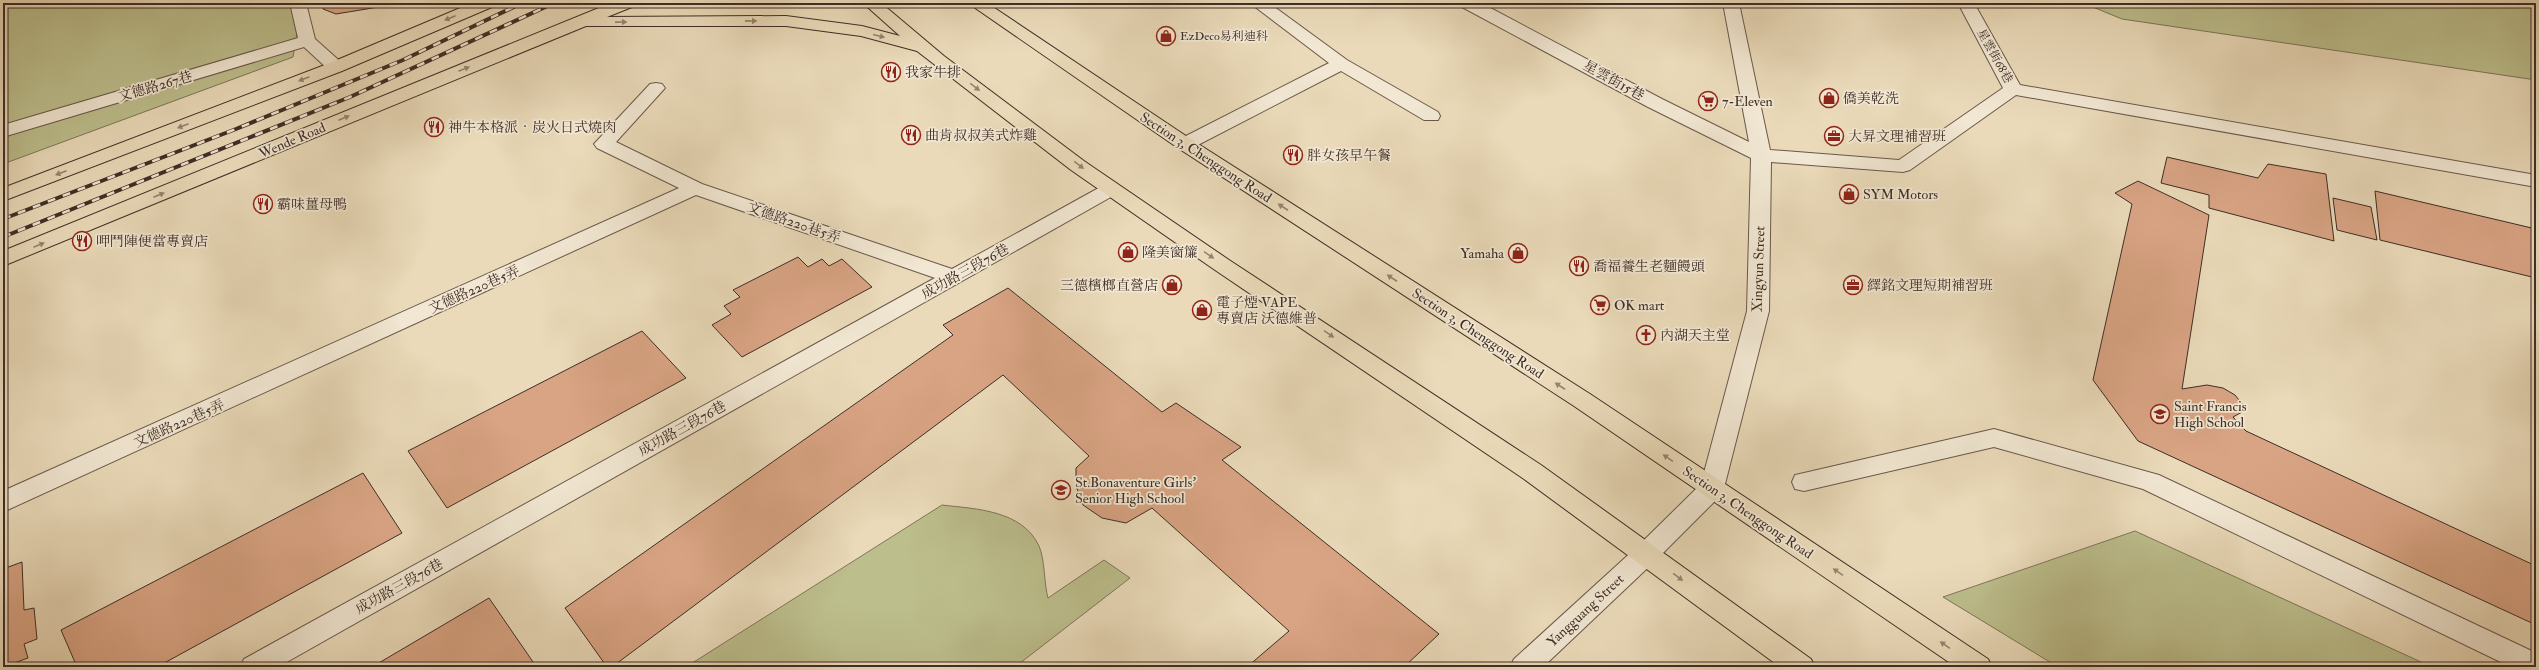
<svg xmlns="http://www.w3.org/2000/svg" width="2539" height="670" viewBox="0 0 2539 670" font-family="'IM FELL Double Pica','Noto Serif TC',serif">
	<rect width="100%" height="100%" fill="#eadab9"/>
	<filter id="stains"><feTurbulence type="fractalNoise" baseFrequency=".005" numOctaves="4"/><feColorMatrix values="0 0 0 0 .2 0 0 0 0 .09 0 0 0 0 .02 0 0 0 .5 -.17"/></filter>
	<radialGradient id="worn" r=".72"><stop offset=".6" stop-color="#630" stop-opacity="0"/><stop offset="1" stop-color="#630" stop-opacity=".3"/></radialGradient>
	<path fill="#bcbe8c" stroke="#7e7659" d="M3 3H290L297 33 293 57 3 164Z
		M2083 3H2536V80L2122 19Z
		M942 505C976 509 1022 510 1039 546 1045 559 1044 584 1048 598L1104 560 1130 578 1015 667H686Z
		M2135 531 2432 667H2058L1943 597Z"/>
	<path fill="#d9a484" stroke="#3f2d26" d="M324 3H403L336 14 323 9Z
		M2167 157 2258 178 2268 164 2326 174 2334 241 2209 208V195L2161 183Z
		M2138 181 2209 215 2182 389 2207 385 2223 388 2235 395 2243 405 2242 412 2233 417 2246 431 2536 566V625L2138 441 2093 380 2132 204 2115 193Z
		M2375 191 2536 229V278L2380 240Z
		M2333 198 2371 207 2377 240 2337 230Z
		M798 257 808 267 822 259 829 266 842 259 872 287 742 357 712 325 731 314 724 306 740 297 733 290Z
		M1008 288 1162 412 1176 403 1241 447 1222 460 1439 634 1404 667H1247L1289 631 1152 508 1126 523 1102 518 1083 505 1076 486V468L1089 456 1003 375 612 667H607L565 608 953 335 943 325Z
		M642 331 686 378 447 508 408 451Z
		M363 473 402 533 157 667H77L61 630Z
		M22 562 24 610 34 608 37 639 24 644 28 658 3 667V569Z
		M489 598 533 662 525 667H372Z"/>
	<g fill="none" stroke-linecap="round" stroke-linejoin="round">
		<g stroke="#6a584b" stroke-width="2">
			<path id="minor" d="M290 3H306L315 39 342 63 345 67 342 71H330L304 47 3 137V125L298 38Z
				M1250 3H1269L1347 60 1438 112 1440 116 1438 120H1424L1341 71 1192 148H1178L1175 144 1178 140 1329 63Z
				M1460 3H1481L1662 99 1749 142 1723 3H1739L1770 150 1899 160 2003 88 1958 3H1974L2020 85 2536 175V187L2016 95 1910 170 1903 172 1771 162 1769 311 1724 488 1721 495 1656 560 1543 667H1510L1514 659 1638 546 1701 484 1747 311 1751 158 1648 107 1462 7Z
				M656 83 662 84 665 88 616 142 702 184 952 269 1104 185 1111 183 1118 185 1121 189 1118 193 278 667H240L244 659 935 278 696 195 3 512V491L679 188 597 148 594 144 650 84Z
				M1994 429 2159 475 2536 653V667H2511L2143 489 1994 447 1804 491 1795 489 1792 482 1795 475 1804 473Z"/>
		</g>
		<g stroke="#3f2d26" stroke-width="2">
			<path id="major" d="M472 3H494L492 7 342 71 3 201V188L330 63Z
				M611 3H634L632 7 607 17 786 16 862 26 900 36 863 3H881L944 56 1084 161 1229 260 1541 465 1811 659 1815 667H1780L1524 479 1215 270 1071 170 917 51 861 36 786 26H586L3 266V251Z
				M968 3H987L1192 140 1590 394 1988 659 1992 667H1956L1574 406 1178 148Z"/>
		</g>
		<use href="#minor" fill="#f1e7d2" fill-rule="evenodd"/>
		<use href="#major" fill="#eadab9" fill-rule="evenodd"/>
		<g stroke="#3f2d26" stroke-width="4">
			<path id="rail" d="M3 219 236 129 403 60 522 3
				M3 237 350 97 554 3"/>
		</g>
		<use href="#rail" stroke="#f1e7d2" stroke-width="2.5" stroke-dasharray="8" stroke-linecap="butt"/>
	</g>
	<defs><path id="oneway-solid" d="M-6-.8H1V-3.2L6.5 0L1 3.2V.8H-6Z"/></defs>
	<g fill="#948470">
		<use href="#oneway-solid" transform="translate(450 18) rotate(157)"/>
		<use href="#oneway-solid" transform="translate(751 21) rotate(1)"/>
		<use href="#oneway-solid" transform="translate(621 22) rotate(-1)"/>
		<use href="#oneway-solid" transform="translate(879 36) rotate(14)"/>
		<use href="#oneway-solid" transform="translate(464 69) rotate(-22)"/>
		<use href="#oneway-solid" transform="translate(304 79) rotate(159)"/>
		<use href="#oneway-solid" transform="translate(975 87) rotate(37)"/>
		<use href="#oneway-solid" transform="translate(344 118) rotate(-23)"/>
		<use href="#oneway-solid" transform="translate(183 126) rotate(159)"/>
		<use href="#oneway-solid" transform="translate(1079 165) rotate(37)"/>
		<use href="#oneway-solid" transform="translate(61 173) rotate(159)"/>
		<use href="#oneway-solid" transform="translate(159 195) rotate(-23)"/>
		<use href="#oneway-solid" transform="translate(1283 207) rotate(-147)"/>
		<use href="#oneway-solid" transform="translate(39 245) rotate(-23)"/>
		<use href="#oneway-solid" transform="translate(1209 255) rotate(34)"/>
		<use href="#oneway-solid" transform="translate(1392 278) rotate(-147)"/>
		<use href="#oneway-solid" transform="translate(1329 334) rotate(34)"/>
		<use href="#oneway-solid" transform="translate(1560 386) rotate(-147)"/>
		<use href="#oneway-solid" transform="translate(1668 458) rotate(-146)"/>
		<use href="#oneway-solid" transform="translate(1838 572) rotate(-146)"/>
		<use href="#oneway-solid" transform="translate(1678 577) rotate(37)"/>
		<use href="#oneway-solid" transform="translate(1945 645) rotate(-146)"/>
	</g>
	<defs>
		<g id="shop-ring" transform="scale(1)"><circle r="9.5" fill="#f1e7d2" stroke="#8f2418" stroke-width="1.5"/><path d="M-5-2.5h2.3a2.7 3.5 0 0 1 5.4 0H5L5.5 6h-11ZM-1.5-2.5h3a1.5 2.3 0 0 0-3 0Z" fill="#8f2418"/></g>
		<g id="restaurant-ring" transform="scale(1)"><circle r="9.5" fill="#f1e7d2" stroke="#8f2418" stroke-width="1.5"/><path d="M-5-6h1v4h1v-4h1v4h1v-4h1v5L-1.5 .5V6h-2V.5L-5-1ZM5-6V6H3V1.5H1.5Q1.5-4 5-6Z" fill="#8f2418"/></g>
		<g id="supermarket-ring" transform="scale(1)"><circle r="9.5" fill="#f1e7d2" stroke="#8f2418" stroke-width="1.5"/><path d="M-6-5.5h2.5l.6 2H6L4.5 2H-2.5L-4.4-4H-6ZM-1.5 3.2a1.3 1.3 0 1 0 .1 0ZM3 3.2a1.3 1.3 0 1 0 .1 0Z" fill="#8f2418"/></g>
		<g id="office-ring" transform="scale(1)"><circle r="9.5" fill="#f1e7d2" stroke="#8f2418" stroke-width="1.5"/><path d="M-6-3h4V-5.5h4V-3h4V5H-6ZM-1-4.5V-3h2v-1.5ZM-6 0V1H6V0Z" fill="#8f2418"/></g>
		<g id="church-ring" transform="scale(1)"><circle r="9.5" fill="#f1e7d2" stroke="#8f2418" stroke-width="1.5"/><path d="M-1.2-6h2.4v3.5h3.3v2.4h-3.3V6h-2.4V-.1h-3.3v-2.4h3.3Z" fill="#8f2418"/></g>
		<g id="school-ring" transform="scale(1)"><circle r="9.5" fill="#f1e7d2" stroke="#8f2418" stroke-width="1.5"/><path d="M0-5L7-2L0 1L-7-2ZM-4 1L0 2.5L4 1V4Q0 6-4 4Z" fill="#8f2418"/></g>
	</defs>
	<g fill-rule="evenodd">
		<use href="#shop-ring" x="1166" y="36"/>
		<use href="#restaurant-ring" x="891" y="72"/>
		<use href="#shop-ring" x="1829" y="98"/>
		<use href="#supermarket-ring" x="1708" y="101"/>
		<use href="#restaurant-ring" x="434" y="127"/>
		<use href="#restaurant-ring" x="911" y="135"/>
		<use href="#office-ring" x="1834" y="136"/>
		<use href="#restaurant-ring" x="1293" y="155"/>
		<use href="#shop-ring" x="1849" y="194"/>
		<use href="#restaurant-ring" x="263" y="204"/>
		<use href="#restaurant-ring" x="82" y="241"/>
		<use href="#shop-ring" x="1128" y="252"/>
		<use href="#shop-ring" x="1518" y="253"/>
		<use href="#restaurant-ring" x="1579" y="266"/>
		<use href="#shop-ring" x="1172" y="285"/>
		<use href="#office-ring" x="1853" y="285"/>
		<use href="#supermarket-ring" x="1600" y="305"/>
		<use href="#shop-ring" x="1202" y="310"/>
		<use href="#church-ring" x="1646" y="335"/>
		<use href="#school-ring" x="2160" y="414"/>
		<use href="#school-ring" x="1061" y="490"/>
	</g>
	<g text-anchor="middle" stroke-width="3.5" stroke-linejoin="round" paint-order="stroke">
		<g font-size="12" fill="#3f2d26" stroke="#f1e7d2" text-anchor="start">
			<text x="1180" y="40">EzDeco易利迪科</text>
		</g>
		<g font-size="12" fill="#3f2d26" stroke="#f1e7d2">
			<text transform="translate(1995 56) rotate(61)" y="4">星雲街68巷</text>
		</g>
		<g font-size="14" fill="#3f2d26" stroke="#f1e7d2" text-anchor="start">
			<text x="905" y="77">我家牛排</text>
			<text x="1843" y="103">僑美乾洗</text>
			<text x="1722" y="106">7-Eleven</text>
			<text x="448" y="132">神牛本格派‧炭火日式燒肉</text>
			<text x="925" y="140">曲肯叔叔美式炸雞</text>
			<text x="1848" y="141">大昇文理補習班</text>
			<text x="1307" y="160">胖女孩早午餐</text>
			<text x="1863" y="199">SYM Motors</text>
			<text x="277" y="209">霸味薑母鴨</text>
			<text x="96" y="246">呷鬥陣便當專賣店</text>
			<text x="1142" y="257">隆美窗簾</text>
			<text x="1504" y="258" text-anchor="end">Yamaha</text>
			<text x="1593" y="271">喬福養生老麵饅頭</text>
			<text x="1158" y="290" text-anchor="end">三德檳榔直營店</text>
			<text x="1867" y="290">繹銘文理短期補習班</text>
			<text x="1216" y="307">電子煙 VAPE<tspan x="1216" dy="16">專賣店 沃德維普</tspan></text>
			<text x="1614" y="310">OK mart</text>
			<text x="1660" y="340">內湖天主堂</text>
			<text x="2174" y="411">Saint Francis<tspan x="2174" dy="16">High School</tspan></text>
			<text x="1075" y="487">St.Bonaventure Girls'<tspan x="1075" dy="16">Senior High School</tspan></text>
		</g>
		<g font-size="14" fill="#3f2d26" stroke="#f1e7d2">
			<text transform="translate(1614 80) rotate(29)" y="5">星雲街15巷</text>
			<text transform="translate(155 86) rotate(-16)" y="5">文德路267巷</text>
			<text transform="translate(292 140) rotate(-23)" y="5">Wende Road</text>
			<text transform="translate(1206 157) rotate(33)" y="5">Section 3, Chenggong Road</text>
			<text transform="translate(794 222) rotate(19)" y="5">文德路220巷5弄</text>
			<text transform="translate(1758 269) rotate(-88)" y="5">Xingyun Street</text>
			<text transform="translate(965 271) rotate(-29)" y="5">成功路三段76巷</text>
			<text transform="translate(474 289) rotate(-24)" y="5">文德路220巷5弄</text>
			<text transform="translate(1478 333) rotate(33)" y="5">Section 3, Chenggong Road</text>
			<text transform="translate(179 423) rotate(-24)" y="5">文德路220巷5弄</text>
			<text transform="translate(682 428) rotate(-29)" y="5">成功路三段76巷</text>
			<text transform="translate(1748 512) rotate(34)" y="5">Section 3, Chenggong Road</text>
			<text transform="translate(399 586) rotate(-29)" y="5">成功路三段76巷</text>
			<text transform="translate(1585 610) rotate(-43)" y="5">Yangguang Street</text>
		</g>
	</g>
	<rect width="2539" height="670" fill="none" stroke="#eadab9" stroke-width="16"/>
	<rect x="4" y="4" width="2531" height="662" fill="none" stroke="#3f2d26" stroke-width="2"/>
	<rect x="8" y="8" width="2523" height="654" fill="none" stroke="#3f2d26"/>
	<rect width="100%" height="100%" filter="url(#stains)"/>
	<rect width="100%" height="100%" fill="url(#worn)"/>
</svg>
